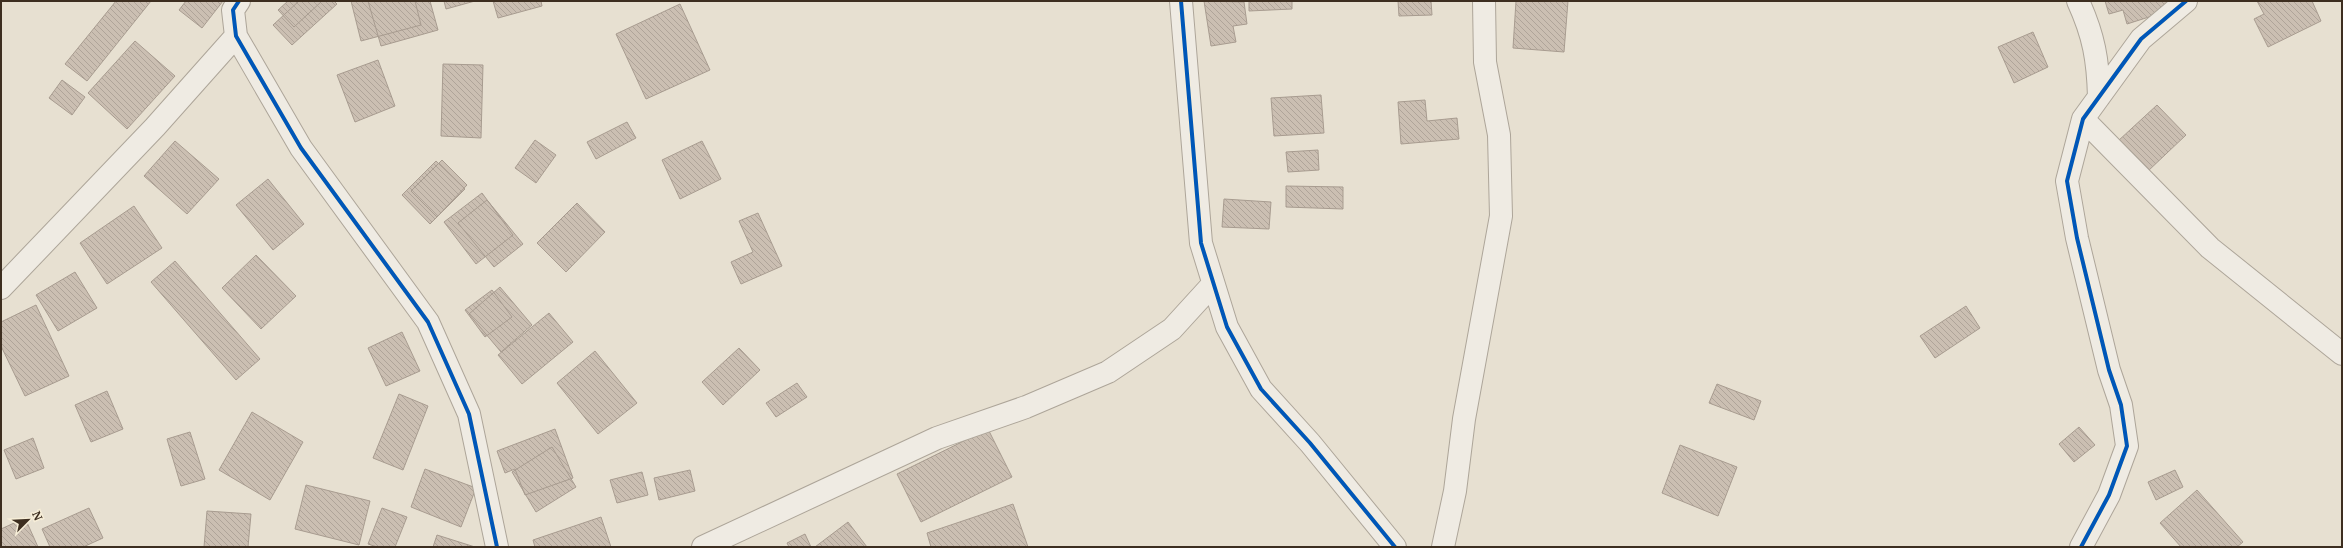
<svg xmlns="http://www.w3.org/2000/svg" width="2343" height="548" viewBox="0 0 2343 548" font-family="Merriweather,serif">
	<defs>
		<pattern id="building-back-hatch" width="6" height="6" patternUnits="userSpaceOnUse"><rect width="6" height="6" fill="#cbbfb2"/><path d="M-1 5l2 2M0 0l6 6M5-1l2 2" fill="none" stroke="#afa499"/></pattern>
	</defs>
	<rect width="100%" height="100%" fill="#e7e0d1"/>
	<path fill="url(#building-back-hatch)" stroke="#a89c90" d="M116 1H151L87 81 65 64Z
		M186 1H223L202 28 179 10Z
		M288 1H322L294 27 278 10Z
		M299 1H334L337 4 292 45 273 25Z
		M351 1H415L421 25 361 41Z
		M368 1H430L438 30 381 46Z
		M444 1H475L446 9Z
		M493 1H541L542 6 498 18Z
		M1204 1 1244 2 1247 24 1233 26 1236 42 1211 46Z
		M1249 1H1292V9L1249 11Z
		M1398 1H1431L1432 15 1399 16Z
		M1516 1H1568L1564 52 1513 48Z
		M2105 1H2171L2174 9 2127 24 2123 10 2109 14Z
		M2257 1H2312L2321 21 2268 47 2254 19 2264 14Z
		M680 4 710 70 646 99 616 34Z
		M2033 32 2048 67 2014 83 1998 47Z
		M135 41 175 76 127 129 88 93Z
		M378 60 395 106 355 122 337 75Z
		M443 64 483 65 481 138 441 136Z
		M62 80 85 97 72 115 49 98Z
		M1321 95 1324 133 1274 136 1271 98Z
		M1425 100 1427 121 1457 118 1459 139 1401 144 1398 102Z
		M2157 105 2186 135 2147 172 2118 141Z
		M627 122 636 138 596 159 587 142Z
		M535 140 556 155 536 183 515 168Z
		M175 141 219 179 187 214 144 176Z
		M702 141 721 179 680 199 662 160Z
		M1318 150 1319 170 1288 172 1286 152Z
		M442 160 467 185 437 217 411 191Z
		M436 161 465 189 430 224 402 195Z
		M268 179 304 224 273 250 236 205Z
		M1286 186 1343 187V209L1286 207Z
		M482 193 513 235 476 264 444 222Z
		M1224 199 1271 202 1269 229 1222 227Z
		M487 200 523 244 494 267 458 223Z
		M577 203 605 232 566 272 537 243Z
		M134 206 162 248 107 284 80 243Z
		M758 213 782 266 741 284 731 262 753 252 739 221Z
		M256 255 296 296 261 329 222 288Z
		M175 261 260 359 236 380 151 282Z
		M75 272 97 308 58 331 36 295Z
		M500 287 532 325 501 352 469 314Z
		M492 290 512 317 485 337 465 310Z
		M36 305 69 376 25 396 1 346V322Z
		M1966 306 1980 328 1935 358 1920 336Z
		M549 313 573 342 522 384 498 355Z
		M402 332 420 371 386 386 368 348Z
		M739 348 760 370 723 405 702 382Z
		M595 351 637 403 598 434 557 383Z
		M797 383 807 397 776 417 766 403Z
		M1717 384 1761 401 1754 420 1709 403Z
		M107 391 123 429 91 442 75 405Z
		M399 394 428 406 403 470 373 458Z
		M252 412 303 442 270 500 219 470Z
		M2079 427 2095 445 2074 462 2059 444Z
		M555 429 573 478 525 495 515 469 505 473 497 451Z
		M988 429 1012 477 921 522 897 474Z
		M190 432 205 479 181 486 167 439Z
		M33 438 44 468 16 479 4 450Z
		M1680 445 1737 467 1718 516 1662 493Z
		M552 447 576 487 536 512 512 472Z
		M425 469 476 488 461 527 411 507Z
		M690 470 695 491 659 500 654 478Z
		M2175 470 2183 487 2156 500 2148 482Z
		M642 472 648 495 617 503 610 480Z
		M306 485 370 501 359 545 295 529Z
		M2197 490 2243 542 2237 547H2181L2160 523Z
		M1013 504 1028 547H931L927 533Z
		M89 508 103 538 83 547H50L42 529Z
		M382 508 407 517 395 547H377L368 544Z
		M207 511 251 514 248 547H204Z
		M601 517 611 547H535L533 540Z
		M25 518 38 547H1V529Z
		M848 522 867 547H815Z
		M805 534 811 547H789L787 543Z
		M437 535 475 547H433Z"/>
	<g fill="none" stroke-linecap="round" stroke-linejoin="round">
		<g stroke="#ada599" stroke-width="24">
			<path id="minor" d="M239 1 233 10 236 36 301 148 428 322 469 414 497 547
				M1181 1 1201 243 1227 327 1261 389 1310 443 1395 547
				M2078 1C2094 36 2098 60 2099 97
				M2083 119 2210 248 2342 354
				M1 288 155 127 236 36
				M703 547 937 438 1026 407 1108 372 1172 329 1213 284
				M1443 547 1455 491 1464 419 1501 216 1499 135 1485 62 1484 1
				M2081 547 2109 495 2127 446 2121 405 2109 370 2077 238 2067 181 2083 119 2141 39 2186 1"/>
		</g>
		<use href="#minor" stroke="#efebe3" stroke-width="22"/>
		<g stroke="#f7eed8" stroke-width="6">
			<path id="cycleway" d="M239 1 233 10 236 36 301 148 428 322 469 414 497 547
				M1181 1 1201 243 1227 327 1261 389 1310 443 1395 547
				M2081 547 2109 495 2127 446 2121 405 2109 370 2077 238 2067 181 2083 119 2141 39 2186 1"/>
		</g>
		<use href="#cycleway" stroke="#0057b8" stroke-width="4"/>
	</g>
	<rect width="2343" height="548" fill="none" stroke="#3d2e20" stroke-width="4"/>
	<g transform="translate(28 520) rotate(66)" stroke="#f7eed8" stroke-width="3" paint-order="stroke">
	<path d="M0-3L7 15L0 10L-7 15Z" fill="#3d2e20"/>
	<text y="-6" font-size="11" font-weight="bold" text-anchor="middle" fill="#3d2e20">N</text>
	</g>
</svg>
